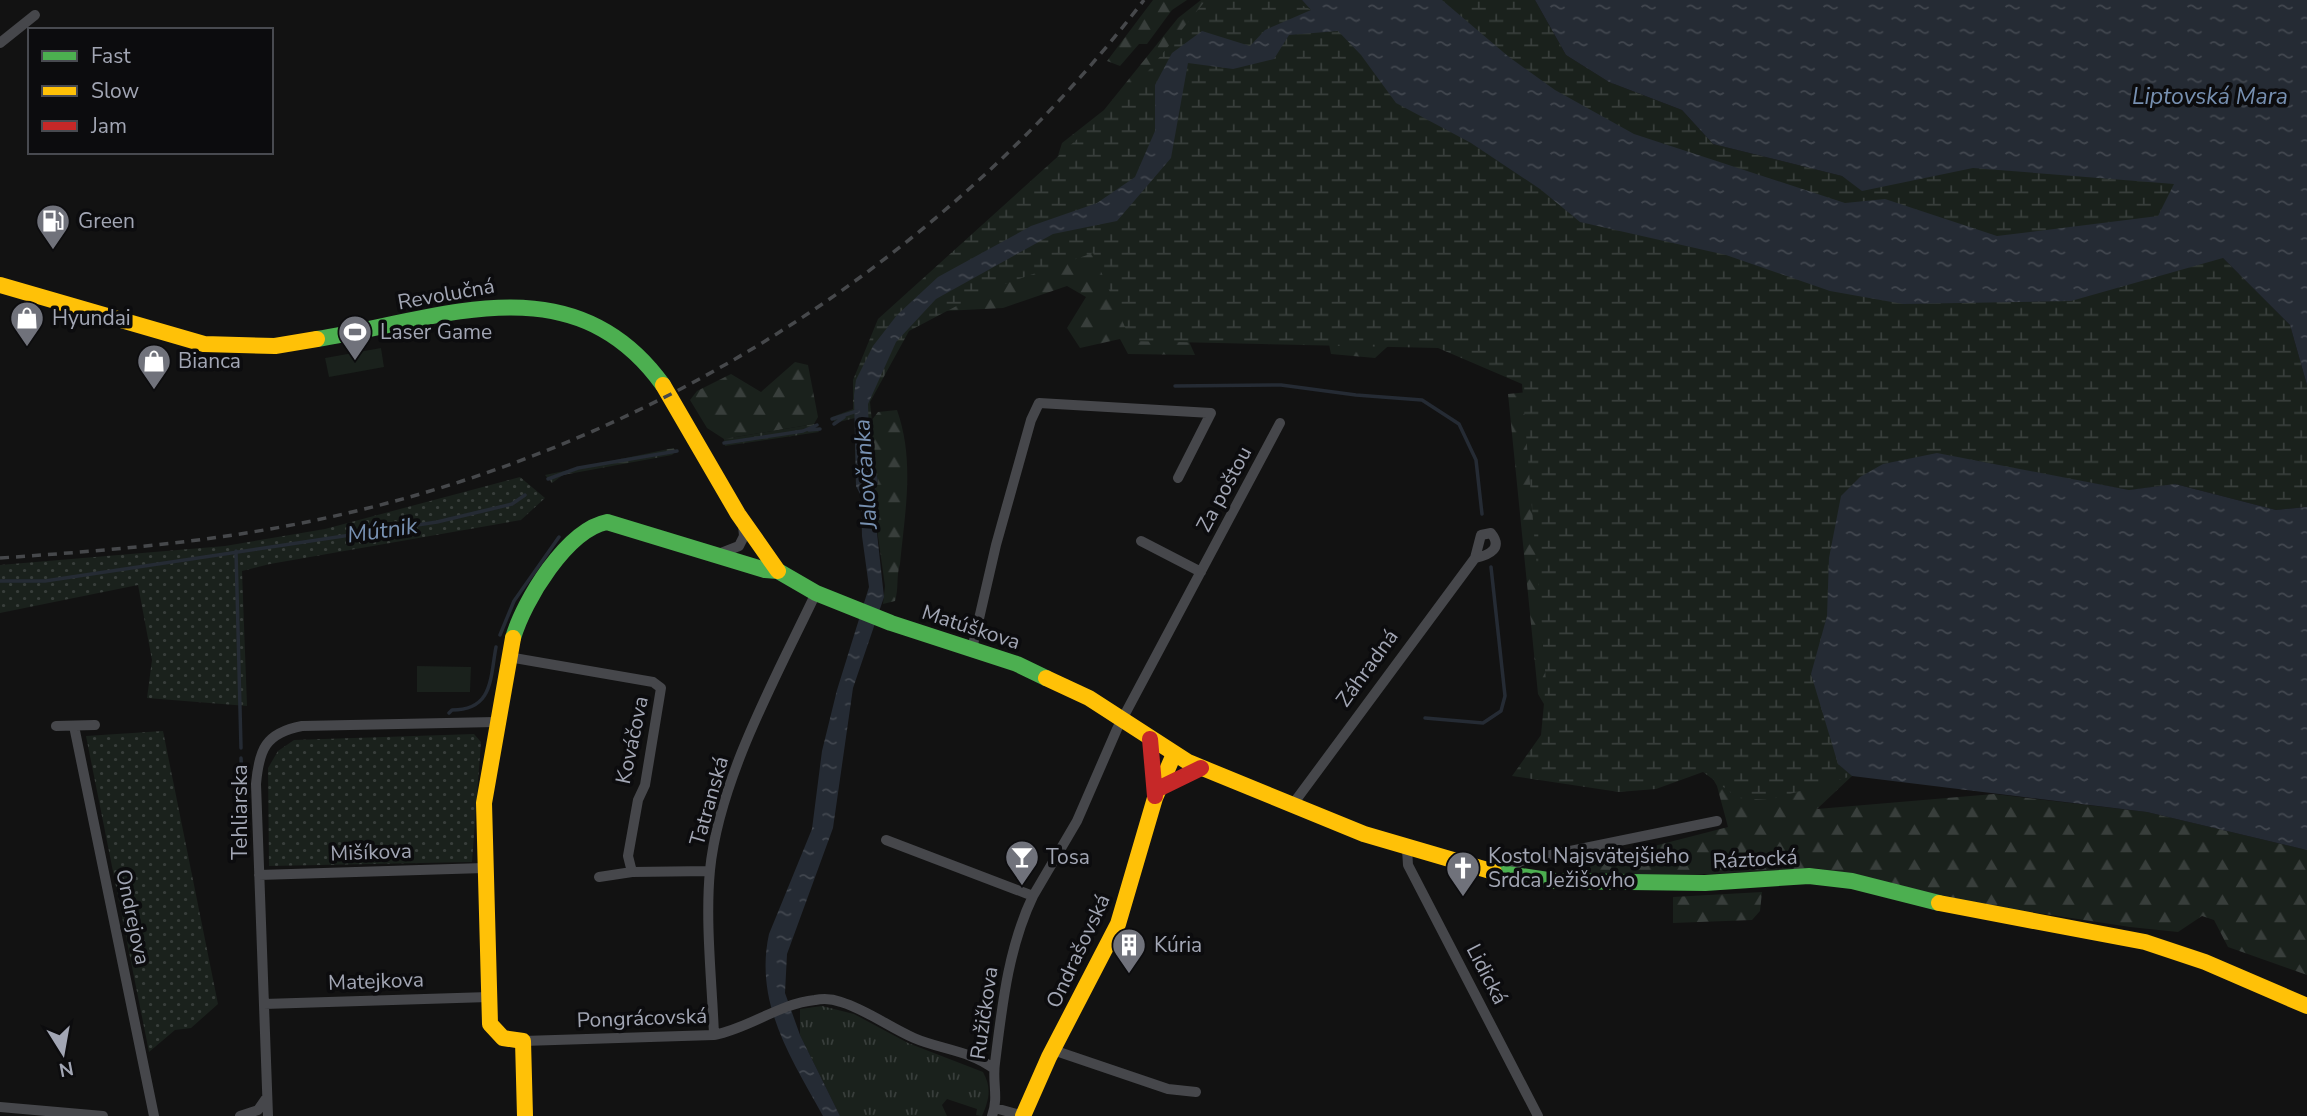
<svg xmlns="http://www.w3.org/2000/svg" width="2307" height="1116" viewBox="0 0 2307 1116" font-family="'Nunito Sans',sans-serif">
	<defs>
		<pattern id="grass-dots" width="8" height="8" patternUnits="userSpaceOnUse" patternTransform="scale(1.75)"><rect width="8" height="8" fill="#1a211c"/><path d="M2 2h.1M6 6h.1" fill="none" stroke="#383e3b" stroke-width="1.8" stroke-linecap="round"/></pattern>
		<pattern id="forest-firs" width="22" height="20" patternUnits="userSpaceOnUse" patternTransform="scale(1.75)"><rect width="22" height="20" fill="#1a211c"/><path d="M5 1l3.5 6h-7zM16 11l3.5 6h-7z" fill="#383e3b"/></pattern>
		<pattern id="wetland-marsh" width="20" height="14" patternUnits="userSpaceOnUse" patternTransform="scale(1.75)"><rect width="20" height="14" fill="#1a211c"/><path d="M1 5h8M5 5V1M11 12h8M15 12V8" fill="none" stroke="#383e3b"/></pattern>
		<pattern id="park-tufts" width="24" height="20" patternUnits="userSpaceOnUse" patternTransform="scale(1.75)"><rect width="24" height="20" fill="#1a211c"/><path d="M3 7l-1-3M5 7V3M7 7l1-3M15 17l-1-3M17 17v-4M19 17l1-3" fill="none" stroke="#383e3b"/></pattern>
		<pattern id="water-ripples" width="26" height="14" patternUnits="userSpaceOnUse" patternTransform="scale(1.75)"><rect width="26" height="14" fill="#252b34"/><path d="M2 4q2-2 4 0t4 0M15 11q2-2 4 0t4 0" fill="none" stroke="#42474f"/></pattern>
	</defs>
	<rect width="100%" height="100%" fill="#121212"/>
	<path fill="url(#grass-dots)" d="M520 477 545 498 521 520 270 564 242 571 247 706 147 698 152 660 138 585 0 613V565L225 546 325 529Z
		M163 731 218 1004 191 1028 175 1030 149 1052 86 736Z
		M474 734 481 742 472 862 269 866 268 768 278 751 294 740Z"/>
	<path fill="url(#forest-firs)" d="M1153 0H1187L1172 10 1147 44H1139L1120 66 1107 61Z
		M1201 0H1302L1311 9 2175 484 2129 490 2037 473 1838 764 1852 776 1817 809 1994 794 2147 812 2307 850V975L2228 947 2214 920 2202 916 2178 932 2130 927 1955 900 1859 875 1815 868 1709 874 1584 875V864L1728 827 1717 786 1701 758 1555 723 1538 694 1508 394 1551 390 1407 329 1375 358 1331 354 1323 315 1183 328 1195 355 1128 354 1120 339 1080 348 1067 328 1086 297 1067 286 1003 308 944 311 1032 238 1062 143 1104 110 1178 18Z
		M795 362 808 365 818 417 814 424 724 439 707 428 690 400 697 391 731 374 761 392Z
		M897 410C915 461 905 511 900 564 896 576 899 588 895 601L883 604 885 586 875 515 874 493 878 482 868 425 878 412Z
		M1762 892 1760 911 1752 920 1673 923V897Z"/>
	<path fill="url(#wetland-marsh)" d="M1206 0H1290L1314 11 1324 0H1535L1566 55 1609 82 1682 110 1713 144 1842 176 1862 190 1973 167 2175 183 2223 258 2290 325 2307 385V507L2276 510 2175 484 2129 490 1937 453 1829 558 1827 616 1811 674 1838 764 1852 776 1769 800 1738 798 1703 772 1656 789 1619 792 1512 776 1541 735 1546 682 1522 384 1438 348 1131 341 1093 253 987 290 909 331 870 402 878 482 856 486 855 418 835 423 832 417 853 409V380L878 319 1136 86Z
		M814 424 819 432 725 446 724 439Z
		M673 448 676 451 672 455 563 475 552 483 545 475Z"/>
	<path fill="url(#park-tufts)" d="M822 1006 854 1014 908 1043 983 1072C992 1088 989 1100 982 1116L976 1115 977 1109 947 1099 942 1105 947 1116H840L800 1035V1009Z"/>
	<path fill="#1a211c" d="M381 348 384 367 329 377 325 358Z
		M417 666 471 667 470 692H417Z"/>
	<path fill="url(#water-ripples)" d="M1302 0H1442L1509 57 1555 90 1634 134 1845 203 1885 199 1997 236 2158 216 2174 184 1973 168 1862 191 1842 176 1713 144 1682 110 1609 82 1566 55 1535 0H2307V385L2290 325 2223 258 2071 301 1903 304 1830 291 1726 255 1580 222 1540 189 1471 143 1396 103 1361 55 1338 31 1289 35 1274 59 1233 69 1188 63 1171 158 1117 221 1053 234 936 299 896 342 868 404 869 439 878 482 874 493 875 515 884 597 853 688 833 828 787 954 785 993 800 1035 840 1116H823C791 1058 754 1003 769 934L812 829 822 751 837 690 869 587 862 536 861 496 856 486 854 395 856 380 873 346 897 315 938 277 1031 226 1097 203 1135 177 1155 131V85L1172 53 1202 31 1250 46 1265 30 1311 10Z
		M1937 453 2129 490 2175 484 2276 510 2307 507V850L2147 812 1852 776 1838 764 1811 674 1827 616 1829 558 1841 496 1860 477 1883 464Z"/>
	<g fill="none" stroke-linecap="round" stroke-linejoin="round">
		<path stroke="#252b34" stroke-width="3.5" d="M1175 386 1281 385 1356 395 1422 400 1459 424 1476 460 1482 514
			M832 419 857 411
			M834 424 844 417
			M809 430 820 429
			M724 443 803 431 817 425
			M548 479 578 468 677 451
			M236 551 241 748
			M0 581H45L437 522 512 504 525 495
			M500 635 514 601 559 537
			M449 713 452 710C493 710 490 679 496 647
			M1425 718 1483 723 1501 711 1505 696 1491 567
			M241 758 242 779"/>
		<path stroke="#46474b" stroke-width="10" d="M0 43 35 15
			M1141 541 1201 572
			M716 555 739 546 744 536 743 525
			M972 649 996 545 1031 420 1039 403 1211 413 1178 478
			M508 657 653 682 661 688 645 785 638 800 628 856 632 872
			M56 726 95 725
			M74 726 154 1116
			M1293 804 1475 558 1481 535 1491 533C1503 548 1490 555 1475 558
			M886 840 1033 896C1008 948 1002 1007 995 1063 992 1082 999 1097 992 1116
			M1407 849 1408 865 1538 1116
			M259 875 484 868
			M1505 875 1508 869 1521 861 1717 821
			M599 877 632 872 710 871
			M1033 896 1077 821 1117 729 1280 423
			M264 1004 489 997
			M714 1035C712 982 705 922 710 870 719 779 777 675 816 593
			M523 1041 714 1035C750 1028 778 1004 815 1000 824 998 833 999 841 1002 867 1010 889 1027 914 1038 939 1049 972 1051 994 1069
			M1053 1050 1168 1089 1196 1092
			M0 1107 103 1116
			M995 1108 1024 1116
			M240 1116 258 1110 267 1097
			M268 1116 256 784C259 750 265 733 302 726L495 722"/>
		<path stroke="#4caf50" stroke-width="16" d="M317 339C441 319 573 260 663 385
			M513 638C524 600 567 530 607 522L765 570 778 571 816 593 891 623 1017 664 1046 678
			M1494 872 1555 881 1705 883 1809 876 1852 881 1939 903"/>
		<path stroke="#ffc107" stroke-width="16" d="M0 285 204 344 275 346 317 339
			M663 385 738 514 778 571
			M513 638 484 803 490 1024 503 1038 523 1041 525 1116
			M1046 678 1089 698 1188 762 1364 834 1494 872
			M1939 903 2145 942 2205 962 2307 1006
			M1023 1116 1049 1057 1118 924 1155 798 1174 754"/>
		<path stroke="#c62828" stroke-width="16" d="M1150 739 1155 796
			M1160 788 1201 768"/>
		<path stroke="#46484b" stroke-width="3.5" stroke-dasharray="9 7" stroke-linecap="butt" d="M0 558C102 551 202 543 302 523 636 456 937 270 1144 0"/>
	</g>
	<defs>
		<g id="fuel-pin" transform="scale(1.75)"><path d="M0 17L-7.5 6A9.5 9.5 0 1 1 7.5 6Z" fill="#70727b" stroke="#0c0c0e"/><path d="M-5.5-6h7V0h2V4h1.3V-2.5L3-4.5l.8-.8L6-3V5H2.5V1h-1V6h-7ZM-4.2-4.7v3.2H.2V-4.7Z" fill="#fff"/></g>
		<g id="shop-pin" transform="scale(1.75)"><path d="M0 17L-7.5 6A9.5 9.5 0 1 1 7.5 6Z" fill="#70727b" stroke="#0c0c0e"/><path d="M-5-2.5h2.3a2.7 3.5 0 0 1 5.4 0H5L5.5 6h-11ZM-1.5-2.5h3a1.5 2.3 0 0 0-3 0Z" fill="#fff"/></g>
		<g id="stadium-pin" transform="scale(1.75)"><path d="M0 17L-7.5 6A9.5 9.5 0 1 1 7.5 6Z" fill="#70727b" stroke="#0c0c0e"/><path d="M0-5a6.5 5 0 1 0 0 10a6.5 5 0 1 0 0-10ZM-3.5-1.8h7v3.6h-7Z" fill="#fff"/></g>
		<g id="bar-pin" transform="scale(1.75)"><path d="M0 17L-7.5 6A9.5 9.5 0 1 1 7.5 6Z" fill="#70727b" stroke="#0c0c0e"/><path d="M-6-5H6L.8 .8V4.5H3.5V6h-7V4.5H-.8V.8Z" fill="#fff"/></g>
		<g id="church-pin" transform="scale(1.75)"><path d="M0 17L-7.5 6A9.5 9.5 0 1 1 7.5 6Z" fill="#70727b" stroke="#0c0c0e"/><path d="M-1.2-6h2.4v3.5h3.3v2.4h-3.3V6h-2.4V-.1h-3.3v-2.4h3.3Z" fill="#fff"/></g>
		<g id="building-pin" transform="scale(1.75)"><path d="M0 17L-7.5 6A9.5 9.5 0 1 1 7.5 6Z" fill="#70727b" stroke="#0c0c0e"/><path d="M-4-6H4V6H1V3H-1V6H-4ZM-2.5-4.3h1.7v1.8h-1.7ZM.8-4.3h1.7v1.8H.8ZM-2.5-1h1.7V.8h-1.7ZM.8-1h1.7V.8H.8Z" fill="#fff"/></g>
	</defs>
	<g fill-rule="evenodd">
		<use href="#fuel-pin" x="53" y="221"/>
		<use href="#shop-pin" x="27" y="318"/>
		<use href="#stadium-pin" x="355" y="332"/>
		<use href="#shop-pin" x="154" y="361"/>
		<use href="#bar-pin" x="1022" y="857"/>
		<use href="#church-pin" x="1463" y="868"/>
		<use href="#building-pin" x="1129" y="945"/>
	</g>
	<g text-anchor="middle" stroke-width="7" stroke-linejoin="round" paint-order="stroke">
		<g font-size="21" fill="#a2a6b4" stroke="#0c0c0e" text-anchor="start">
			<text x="78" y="228">Green</text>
			<text x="52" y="325">Hyundai</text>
			<text x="380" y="339">Laser Game</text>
			<text x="178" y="368">Bianca</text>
			<text x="1488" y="863">Kostol Najsvätejšieho<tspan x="1488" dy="24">Srdca Ježišovho</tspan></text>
			<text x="1046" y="864">Tosa</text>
			<text x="1154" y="952">Kúria</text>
		</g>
		<g font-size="21" fill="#a2a6b4" stroke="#0c0c0e">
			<text transform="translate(446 294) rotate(-10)" y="7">Revolučná</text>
			<text transform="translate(1224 489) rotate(-62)" y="7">Za poštou</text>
			<text transform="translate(971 627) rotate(18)" y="7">Matúškova</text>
			<text transform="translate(1367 668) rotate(-54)" y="7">Záhradná</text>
			<text transform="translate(632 740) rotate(-78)" y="7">Kováčova</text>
			<text transform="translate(709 801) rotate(-74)" y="7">Tatranská</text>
			<text transform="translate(240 812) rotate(-90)" y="7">Tehliarska</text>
			<text transform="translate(371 852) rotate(-2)" y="7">Mišíkova</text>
			<text transform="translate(1755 859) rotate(-3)" y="7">Ráztocká</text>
			<text transform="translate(133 917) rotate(78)" y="7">Ondrejova</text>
			<text transform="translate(1078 951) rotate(-65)" y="7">Ondrašovská</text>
			<text transform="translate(1487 974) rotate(63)" y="7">Lidická</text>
			<text transform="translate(376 981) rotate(-2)" y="7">Matejkova</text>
			<text transform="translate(984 1013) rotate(-82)" y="7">Ružičkova</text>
			<text transform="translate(642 1018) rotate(-2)" y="7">Pongrácovská</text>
		</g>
		<g font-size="23" font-style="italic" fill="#7790b1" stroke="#0c0c0e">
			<text x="2210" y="104">Liptovská Mara</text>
			<text transform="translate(865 474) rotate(-94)" y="8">Jalovčanka</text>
			<text transform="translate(382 530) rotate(-8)" y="8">Mútnik</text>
		</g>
	</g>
	<rect x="28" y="28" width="245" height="126" fill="#0c0c0e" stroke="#484a50" stroke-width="2"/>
	<rect x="42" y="51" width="35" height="10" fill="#4caf50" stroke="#484a50" stroke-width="2"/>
	<text x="91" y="63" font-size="21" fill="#a2a6b4">Fast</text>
	<rect x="42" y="86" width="35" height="10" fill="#ffc107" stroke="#484a50" stroke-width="2"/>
	<text x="91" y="98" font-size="21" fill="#a2a6b4">Slow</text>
	<rect x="42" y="121" width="35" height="10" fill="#c62828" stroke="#484a50" stroke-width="2"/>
	<text x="91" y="133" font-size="21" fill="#a2a6b4">Jam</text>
	<g transform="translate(63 1053) rotate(169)" stroke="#0c0c0e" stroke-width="5" paint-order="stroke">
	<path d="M0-5L12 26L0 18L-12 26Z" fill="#a2a6b4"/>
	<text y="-10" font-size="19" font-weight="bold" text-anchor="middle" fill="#a2a6b4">N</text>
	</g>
</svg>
